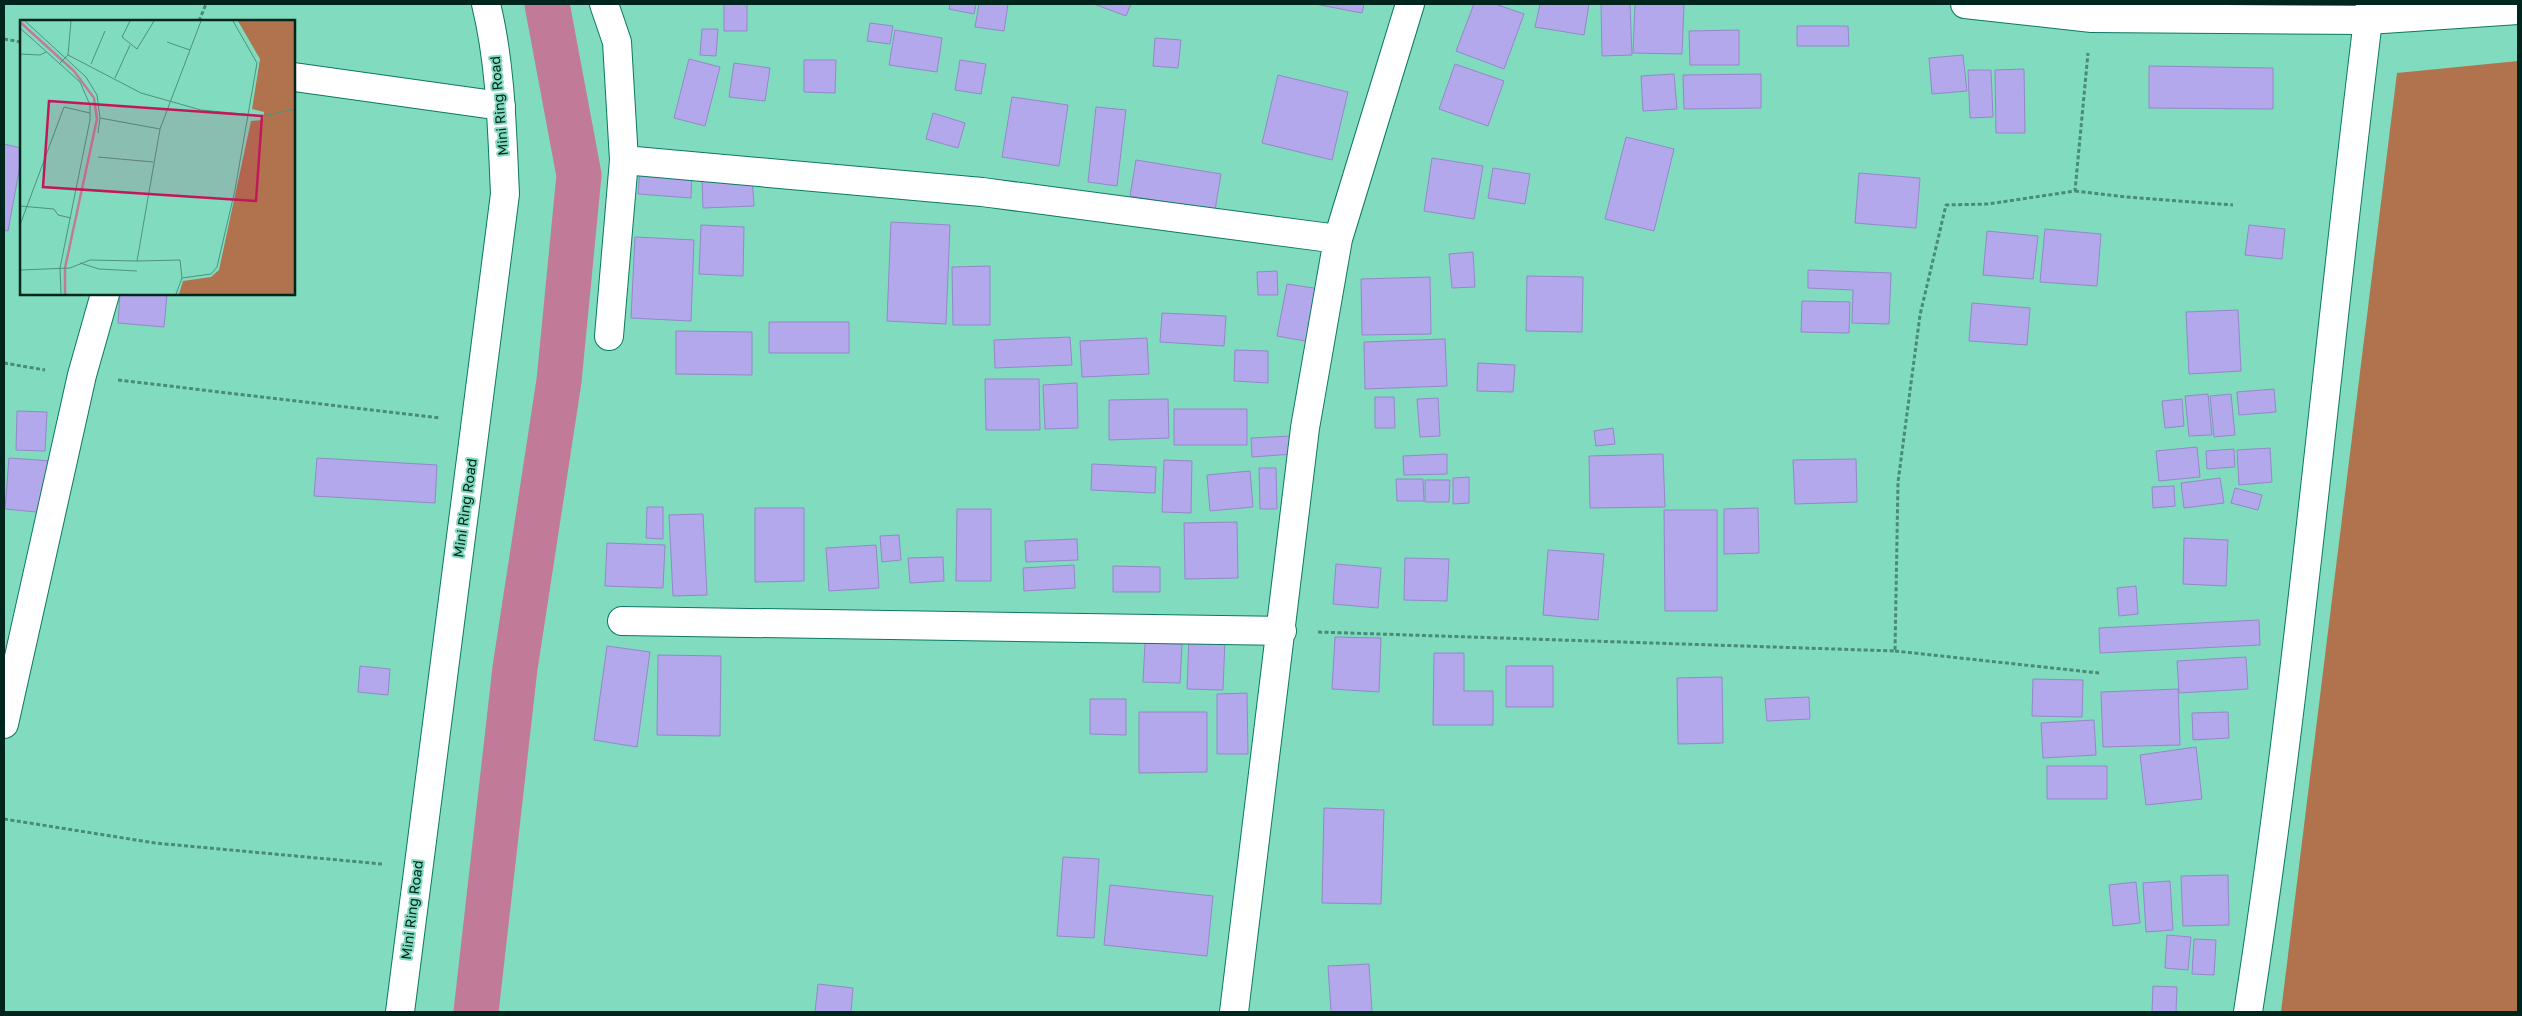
<svg xmlns="http://www.w3.org/2000/svg" width="2522" height="1016" viewBox="0 0 2522 1016" font-family="'Golos Text',sans-serif">
	<rect width="100%" height="100%" fill="#80dbbf"/>
	<path fill="#b1734d" d="M2518 61V1012H2281L2397 73Z"/>
	<g fill="none" stroke-linecap="round" stroke-linejoin="round">
		<path stroke="#c17b99" stroke-width="45" d="M476 1012 515 668 559 381 579 175 547 4"/>
	</g>
	<path fill="#b4a8ec" stroke="#9488c9" d="M724 4H747V31H724Z
		M950 4H976L974 14 949 9Z
		M979 4H1008L1004 31 975 27Z
		M1094 4H1131L1126 16Z
		M1315 4H1364L1362 13Z
		M1474 4H1495L1524 14 1504 69 1456 51Z
		M1540 4H1589L1584 35 1535 27Z
		M1601 4H1630L1632 55 1602 56Z
		M1635 4H1684L1682 54 1633 53Z
		M870 23 893 26 890 44 867 41Z
		M1797 26H1848L1849 46H1797Z
		M702 29H718L716 56 700 55Z
		M895 30 942 38 937 72 889 65Z
		M1739 30V65H1690L1689 31Z
		M1155 38 1181 40 1178 68 1153 66Z
		M1963 55 1967 91 1932 94 1929 58Z
		M689 59 720 67 705 126 674 118Z
		M804 60H836L835 93 804 92Z
		M960 60 986 64 981 94 955 90Z
		M734 63 770 68 765 101 729 97Z
		M1455 64 1504 81 1488 126 1439 109Z
		M2149 66 2273 68V109L2149 108Z
		M2024 69 2025 133H1996L1995 70Z
		M1968 70H1991L1993 117 1970 118Z
		M1674 74 1677 109 1643 111 1641 76Z
		M1761 74V108L1684 109 1683 75Z
		M1278 75 1348 92 1332 160 1262 143Z
		M1012 97 1068 105 1059 166 1002 157Z
		M1096 107 1126 110 1117 186 1088 182Z
		M933 113 965 123 958 148 926 139Z
		M1626 137 1674 149 1654 231 1605 219Z
		M4 144 21 148V160L8 231 4 230Z
		M1432 158 1483 166 1474 219 1424 211Z
		M1136 160 1221 174 1215 210 1130 196Z
		M1493 168 1530 174 1525 204 1488 198Z
		M640 169 692 173 691 198 638 194Z
		M1859 173 1920 178 1916 228 1855 223Z
		M752 177 754 206 703 208 702 179Z
		M891 222 950 225 946 324 887 321Z
		M701 225 744 227 743 276 699 274Z
		M2249 225 2285 229 2282 259 2245 255Z
		M2045 229 2101 234 2097 286 2040 282Z
		M1987 231 2038 236 2033 279 1983 275Z
		M635 237 694 240 691 321 631 318Z
		M1473 252 1475 287 1452 288 1449 254Z
		M990 266V325H953L952 267Z
		M1808 270 1891 273 1889 324 1852 323 1853 290 1808 288Z
		M1277 271 1278 295H1258L1257 272Z
		M1527 276 1583 277 1582 332 1526 331Z
		M1430 277 1431 334 1362 335 1361 279Z
		M1287 284 1320 289 1311 342 1277 336Z
		M120 294H167L164 327 118 323Z
		M1802 301 1850 302 1849 333 1801 332Z
		M1972 303 2030 308 2027 345 1969 341Z
		M2238 310 2241 371 2189 374 2186 312Z
		M1162 313 1226 316 1224 346 1160 342Z
		M769 322H849V353H769Z
		M676 331 752 332V375L676 374Z
		M1070 337 1072 365 995 368 994 340Z
		M1147 338 1149 374 1082 377 1080 341Z
		M1445 339 1447 386 1365 389 1364 342Z
		M1235 350 1268 351V383L1234 381Z
		M1478 363 1515 365 1513 392 1477 391Z
		M985 379H1039L1040 430H986Z
		M1077 383 1078 428 1045 429 1043 385Z
		M2274 389 2276 412 2239 415 2237 392Z
		M2208 394 2212 435 2189 436 2185 396Z
		M2231 394 2235 435 2214 437 2210 396Z
		M1375 397H1394L1395 428H1375Z
		M1438 398 1440 436 1420 437 1417 399Z
		M1168 399 1169 438 1109 440V400Z
		M2182 399 2184 426 2165 428 2162 401Z
		M1174 409H1247V445H1174Z
		M17 411 47 412 45 451 16 450Z
		M1613 428 1615 444 1596 446 1594 431Z
		M1292 436 1293 454 1252 457 1251 438Z
		M2197 447 2200 477 2159 481 2156 451Z
		M2270 448 2272 482 2239 485 2237 450Z
		M2234 449 2235 467 2207 469 2206 451Z
		M1447 454V474L1404 475 1403 456Z
		M1663 454 1665 507 1590 508 1589 456Z
		M9 458 52 461 47 513 5 509Z
		M317 458 437 465 435 503 314 496Z
		M1856 459 1857 502 1795 504 1793 460Z
		M1164 460 1192 461 1191 513 1162 512Z
		M1092 464 1156 467 1155 493 1091 490Z
		M1259 468H1276L1277 509H1260Z
		M1250 471 1253 507 1210 511 1207 475Z
		M1469 477V503L1453 504V478Z
		M2220 478 2224 503 2184 508 2181 483Z
		M1396 479H1423L1424 501H1397Z
		M1425 480H1450L1449 502H1425Z
		M2174 486 2175 506 2153 508 2152 487Z
		M2235 488 2262 495 2258 510 2231 503Z
		M647 507H663V539L646 538Z
		M755 508H804V581L755 582Z
		M1758 508 1759 553 1724 554V509Z
		M957 509H991V581H956Z
		M1664 510H1717V611H1665Z
		M703 514 707 595 673 596 669 515Z
		M1237 522 1238 578 1185 579 1184 523Z
		M899 535 901 560 882 562 880 536Z
		M2184 538 2228 540 2226 586 2183 584Z
		M1077 539 1078 560 1026 562 1025 541Z
		M607 543 665 545 663 588 605 586Z
		M876 545 879 588 829 591 826 548Z
		M1548 550 1604 554 1598 620 1543 615Z
		M943 557 944 581 910 583 908 558Z
		M1405 558 1449 559 1447 601 1404 600Z
		M1336 564 1381 568 1378 608 1333 604Z
		M1074 565 1075 588 1024 591 1023 568Z
		M1113 566 1160 567V592H1113Z
		M2136 586 2138 614 2119 616 2117 588Z
		M2259 620 2260 645 2100 653 2099 628Z
		M1335 637 1381 638 1379 692 1332 689Z
		M1189 638 1225 639 1223 690 1187 689Z
		M1145 643 1182 644 1180 683 1143 682Z
		M607 646 650 652 637 747 594 740Z
		M1434 653H1464V691H1493V725H1433Z
		M658 655 721 656 720 736 657 735Z
		M2246 657 2248 689 2179 693 2177 661Z
		M360 666 390 669 388 695 358 692Z
		M1506 666H1553V707H1506Z
		M1722 677 1723 743 1678 744 1677 678Z
		M2033 679 2083 680 2082 717 2032 716Z
		M2178 689 2180 745 2103 747 2101 692Z
		M1247 693 1248 754H1217V694Z
		M1809 697 1810 719 1767 721 1765 699Z
		M1090 699H1126V735L1090 734Z
		M1139 712H1207V772L1139 773Z
		M2228 712 2229 738 2193 740 2192 713Z
		M2094 720 2096 755 2043 758 2041 723Z
		M2196 747 2202 799 2146 805 2140 755Z
		M2047 766H2107V799H2047Z
		M1324 808 1384 810 1381 904 1322 903Z
		M1063 857 1099 859 1094 938 1057 936Z
		M2228 875 2229 925 2183 926 2181 876Z
		M2170 881 2173 930 2146 932 2143 883Z
		M2136 882 2140 923 2113 926 2109 885Z
		M1110 885 1213 896 1207 956 1104 945Z
		M2167 935 2191 937 2188 970 2165 968Z
		M2194 939 2216 940 2214 975 2192 974Z
		M1369 964 1372 1012H1331L1328 966Z
		M818 984 853 988 851 1012H815Z
		M2153 986 2177 987 2176 1012H2152Z"/>
	<g fill="none" stroke-linecap="round" stroke-linejoin="round">
		<g stroke="#0b7961" stroke-width="30">
			<path id="minor" d="M604 4 617 42 624 160
				M294 77 501 106
				M609 336 624 160 982 192 1338 239
				M622 621 1282 631
				M4 724 82 375 105 294
				M1234 1012 1305 428 1338 239 1410 4
				M2248 1012C2300 678 2328 340 2370 4"/>
		</g>
		<g stroke="#0b7961" stroke-width="30">
			<path id="tertiary" d="M1965 4 2092 18 2368 20 2518 10"/>
		</g>
		<g stroke="#0b7961" stroke-width="30">
			<path id="secondary" d="M400 1012 505 194C502 131 501 65 486 4"/>
		</g>
		<path stroke="#488b78" stroke-width="3" stroke-dasharray="4 2.5" stroke-linecap="butt" d="M199 21 206 4
			M4 39 21 42
			M2075 191 2126 197 2233 205
			M4 363 45 370
			M118 380 440 418
			M1318 632 1895 651 1898 482 1920 315 1946 205 1988 204 2075 191 2088 53
			M1895 651 2099 673
			M4 819 155 843 382 864"/>
		<use href="#minor" stroke="#fff" stroke-width="28"/>
		<use href="#tertiary" stroke="#fff" stroke-width="28"/>
		<use href="#secondary" stroke="#fff" stroke-width="28"/>
	</g>
	<g text-anchor="middle" stroke-width="4" stroke-linejoin="round" paint-order="stroke">
		<g font-size="14" fill="#00251c" stroke="#80dbbf">
			<text transform="translate(499 106) rotate(-95)" y="5">Mini Ring Road</text>
			<text transform="translate(465 508) rotate(-82)" y="5">Mini Ring Road</text>
			<text transform="translate(412 910) rotate(-83)" y="5">Mini Ring Road</text>
		</g>
	</g>
	<g transform="translate(20 20)">
		<rect width="275" height="275" fill="#80dbbf"/>
		<path d="M218 1H275V274H159L163 261 191 257 199 250 231 101 243 100 244 92 232 89 240 39Z" fill="#b1734d"/>
		<path fill="none" stroke="#c17b99" stroke-width="2.5" d="M0 2 54 51 74 78 77 99 45 248V274"/>
		<path fill="none" stroke="#4d927e" stroke-width="1" d="M5 1 66 57 77 75 80 98M110 1 102 17 117 29 134 1M0 8 60 62 70 85V100L40 248 41 274M147 22 170 30M0 34 20 35 26 32M48 35 121 73 181 90 243 96 275 89M39 44 48 35 51 1M71 44 85 11M95 58 110 25M78 113 80 98 140 109M78 137 133 142M0 186 34 189 38 195 51 198M0 205 44 87 70 93M117 241 160 240 162 258M60 243 79 249 117 251M0 250 50 248 70 240 117 241 140 109 181 1M156 274 162 258 191 254 197 247 215 170 237 43 213 1"/>
		<path fill="#c2185b" fill-opacity="0.15" stroke="#c2185b" stroke-width="2.5" d="M29 81 242 96 236 181 23 167Z"/>
		<rect width="275" height="275" fill="none" stroke="#00251c" stroke-width="2.5"/>
	</g>
	<rect width="2522" height="1016" fill="none" stroke="#00251c" stroke-width="10"/>
</svg>
